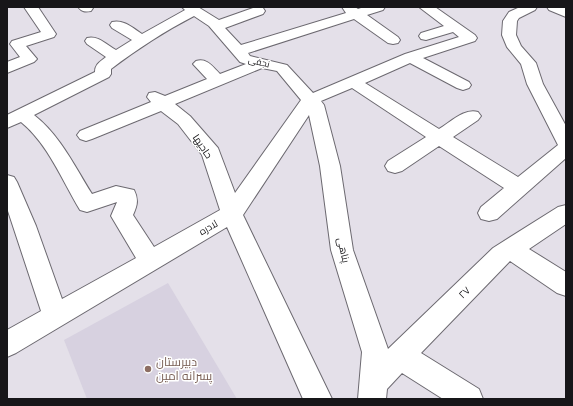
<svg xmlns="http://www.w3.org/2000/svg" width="573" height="406" viewBox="0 0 573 406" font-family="'Fira Sans',Cairo,sans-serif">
	<rect width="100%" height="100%" fill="#e4e0e9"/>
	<path fill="#d7d1e0" d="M168 283 237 399H87L64 340Z"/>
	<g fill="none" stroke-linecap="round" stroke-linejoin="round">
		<g stroke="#6c6970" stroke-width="2">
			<path id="minor" d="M24 7H38L56 34 54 37 26 46 37 59 34 62 7 73V62L20 57 10 44 12 41 41 32Z
				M78 7H92L93 8 91 11C85 12 82 12 78 7Z
				M182 7H198L219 20 253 8H263L265 11 263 14 225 28 241 45 346 13 342 7H355L358 9 364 7H385L383 10 367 15 398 37 400 40 398 43 393 44 388 43 354 19 248 53 250 56 287 65 313 93 405 54 459 37 453 32 426 40 421 39 419 36 421 33 444 26 419 7H435L475 35 477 38 475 41 423 58 469 82 471 85 469 88 463 90 457 88 410 63 365 83 439 129C451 122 464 108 478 112L481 116 478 120 453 137 518 177 558 145 527 84 521 64 507 47 502 35 503 21 509 12 520 7H537L535 10 519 18 517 21 516 35 521 46 536 63 543 84 566 126V158L497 219 489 221 481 219 478 213 481 207 504 188 439 146 402 171 395 173 388 171 385 166 388 161 426 137 352 88 321 101 324 105 340 166 353 250 388 349 493 248 558 207 566 205V224L529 249 566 272V296L557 293 510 261 421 353 479 389 483 399H443L402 373 387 389 386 399H358L362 352 331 250 320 166 309 115 243 215 332 399H303L227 227 16 353 7 357V330L41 311 7 208V175L14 177 17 182 36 226 62 299 136 258 111 216 117 202 87 212 80 210C62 180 48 144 21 122L7 128V115L95 72C95 64 100 62 106 57L87 44 85 41 87 38C98 35 107 45 116 50L132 40 112 28 110 25 112 22C123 19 133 28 142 34L185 10ZM194 16 209 26 240 62 246 64 220 74C212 66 207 58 196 61L193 64 207 79 165 96 155 92 149 93 147 97 151 102 80 131 77 135 80 139 86 141 92 139 161 111 178 124 202 155 220 210 154 247 133 215C137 206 139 200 134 190L116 186 92 194C75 167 60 135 34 115L109 77 111 74V69C137 49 165 31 194 16ZM262 68 277 71 301 100 235 193 218 148 190 116 175 104Z
				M547 7 566 8V17L549 10Z"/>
		</g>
		<use href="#minor" fill="#fff" fill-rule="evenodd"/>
	</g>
	<circle fill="#8d6e63" stroke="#fff" stroke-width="1.5" cx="148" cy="369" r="4"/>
	<g text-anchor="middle" stroke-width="3" stroke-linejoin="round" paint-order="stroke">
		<g font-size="9" fill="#171619" stroke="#fff">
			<text transform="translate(259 62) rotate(14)" y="3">نجفی</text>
		</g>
		<g font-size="10" fill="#171619" stroke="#fff">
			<text transform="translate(203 146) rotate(56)" y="4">حاجیها</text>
			<text transform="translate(208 227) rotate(-30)" y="4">لادره</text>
			<text transform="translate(344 250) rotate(77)" y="4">پناهی</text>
			<text transform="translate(464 292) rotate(-45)" y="4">۲۷</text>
		</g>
		<g font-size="12" fill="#785e54" stroke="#fff" text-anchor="start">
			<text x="156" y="366">دبیرستان<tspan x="156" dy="14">پسرانه امین</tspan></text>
		</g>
	</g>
	<rect width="573" height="406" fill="none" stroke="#171619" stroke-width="16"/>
</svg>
